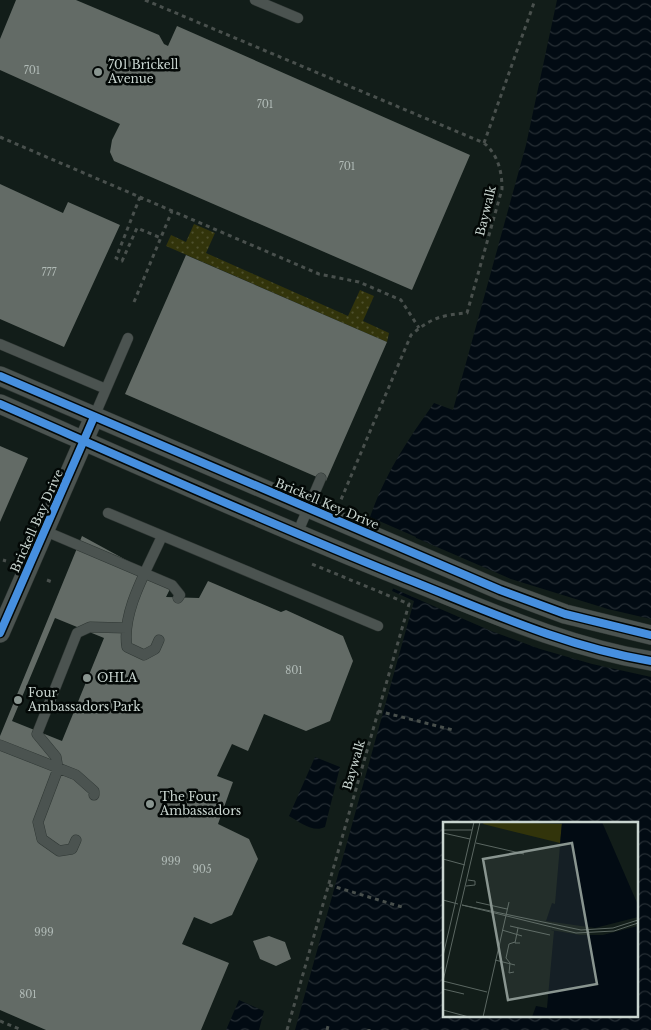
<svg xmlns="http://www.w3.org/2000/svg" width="651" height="1030" viewBox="0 0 651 1030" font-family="'Libre Baskerville',serif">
	<defs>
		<pattern id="green-dots" width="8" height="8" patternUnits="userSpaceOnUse" patternTransform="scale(1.25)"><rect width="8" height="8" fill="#32340b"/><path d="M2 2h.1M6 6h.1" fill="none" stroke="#4e502e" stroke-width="1.8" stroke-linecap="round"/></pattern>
		<pattern id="water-waves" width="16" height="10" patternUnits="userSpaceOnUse" patternTransform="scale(1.25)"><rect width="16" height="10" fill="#020b13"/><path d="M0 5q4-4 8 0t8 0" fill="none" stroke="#262e34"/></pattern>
	</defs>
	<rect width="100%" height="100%" fill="#121d19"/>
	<path fill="url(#green-dots)" d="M194 224 215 233 206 253 348 316 360 290 374 296 363 321 389 333 387 342 166 246 171 235 186 242Z"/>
	<path fill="url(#water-waves)" fill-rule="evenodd" d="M557 0H651V1030H295L414 601 392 591 416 537 370 517C386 472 407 441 434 403L453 410 526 145ZM445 824H637V1016H445Z
		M315 757 340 767 325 827C313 833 300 822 289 816Z
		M239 1000 264 1011 259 1030H226Z"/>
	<path fill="#121d19" d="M414 537 511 579 608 609 651 619V677L592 664 540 649 491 631 392 588Z"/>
	<path fill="#636b66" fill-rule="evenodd" d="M16 0H76L159 35 164 44 168 46 177 26 470 155 412 290 114 161 110 152 112 140 120 124 0 70V39Z
		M0 184 63 213 68 202 120 225 64 347 0 319Z
		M186 255 387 342 326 481 125 394Z
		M0 446 28 458 0 522Z
		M82 536 172 585 166 597 199 598 208 581 281 612 286 610 343 636 353 661 330 721 306 731 264 714 248 751 232 744 217 776 233 782 218 824 249 839 258 859 232 915 211 924 194 917 182 944 229 963 201 1030H46L0 1010V736ZM55 618 104 638 62 741 12 721Z
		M269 936 285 942 291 959 276 966 260 959 253 941Z"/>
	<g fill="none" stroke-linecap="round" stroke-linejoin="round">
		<g stroke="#303835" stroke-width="11">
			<path id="service" d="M255 0 298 18
				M0 344 106 389
				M94 417 128 338
				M108 513 378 626
				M45 531 172 585 180 595 178 598
				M297 534 321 478
				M159 640 155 649 144 655 127 647C121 612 148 568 162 536
				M0 745 76 775 94 791V795
				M76 840 72 849 59 851 42 839 38 822 58 769 56 757 37 734 77 633 90 627 126 628"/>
		</g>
		<g stroke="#303835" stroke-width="20">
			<path id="minor" d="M0 376 500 590 565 614 651 635
				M0 404C132 462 263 521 397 575 481 608 561 646 651 661
				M0 633 94 417"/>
		</g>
		<path stroke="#49504d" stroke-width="3" stroke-dasharray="4 4" stroke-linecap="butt" d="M145 0 484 143C498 155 502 171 502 189L467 313C441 315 431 318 411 335L340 502
			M0 137 319 274 359 282 401 300 419 328
			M484 143 535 0
			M140 197 116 258 122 261 137 228 161 238
			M134 302 172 211
			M3 560 6 561
			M47 580 52 582
			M378 711 453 730
			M329 885 402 907
			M0 1021 22 1030
			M287 1030 409 604 312 564
			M327 1030 328 1026
			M369 1030V1029"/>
		<use href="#service" stroke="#4b5350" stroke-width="10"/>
		<use href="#minor" stroke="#4b5350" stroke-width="19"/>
		<g stroke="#030806" stroke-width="11">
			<path id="cycleway" d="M0 376 500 590 565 614 651 635
				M0 404C132 462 263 521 397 575 481 608 561 646 651 661
				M0 633 94 417"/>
		</g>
		<use href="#cycleway" stroke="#468fdf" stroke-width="8"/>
	</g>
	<g fill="#899590" stroke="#030806" stroke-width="2">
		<circle cx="98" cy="72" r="5"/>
		<circle cx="87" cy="678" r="5"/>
		<circle cx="18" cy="700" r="5"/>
		<circle cx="150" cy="804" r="5"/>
	</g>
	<g text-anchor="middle" stroke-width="5" stroke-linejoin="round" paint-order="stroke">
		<g font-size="10" fill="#b0bab6">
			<text x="32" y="74">701</text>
			<text x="265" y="108">701</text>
			<text x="347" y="170">701</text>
			<text x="49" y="276">777</text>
			<text x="294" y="674">801</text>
			<text x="171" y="865">999</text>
			<text x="202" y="873">905</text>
			<text x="44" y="936">999</text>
			<text x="28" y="998">801</text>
		</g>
		<g font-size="12" fill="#c9d5d0" stroke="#030806" text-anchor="start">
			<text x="108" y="69">701 Brickell<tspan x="108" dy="14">Avenue</tspan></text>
			<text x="97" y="682">OHLA</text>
			<text x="28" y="697">Four<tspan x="28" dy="14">Ambassadors Park</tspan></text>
			<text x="160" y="801">The Four<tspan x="160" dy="14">Ambassadors</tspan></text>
		</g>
		<g font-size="12" fill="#c9d5d0" stroke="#030806">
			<text transform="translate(486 211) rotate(-76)" y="4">Baywalk</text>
			<text transform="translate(327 504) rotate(23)" y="4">Brickell Key Drive</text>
			<text transform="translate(37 521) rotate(-66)" y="4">Brickell Bay Drive</text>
			<text transform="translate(354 765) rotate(-74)" y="4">Baywalk</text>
		</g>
	</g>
	<g transform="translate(443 822)">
		<rect width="195" height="195" fill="#121d19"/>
		<path d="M41 0 119 2 117 21 40 2Z" fill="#32340b"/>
		<path d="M119 0H159L195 83V195H89L93 184 104 186 111 109 108 108 110 100 103 99 109 81 112 82Z" fill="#020b13"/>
		<path d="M195 95V104L160 113H137L108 108 110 100 152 106Z" fill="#121d19"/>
		<path fill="none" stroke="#5b6762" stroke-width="1" d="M0 8H29M0 11 27 17M33 21 81 32M0 37 22 43M23 64 32 63V59L25 58M0 78 15 82M33 80 64 87M19 83 133 111 171 109 195 101M19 83 138 108 170 106 195 98M67 104 107 113M75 106 72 121H77M59 108 79 114M0 134 31 0M52 138 72 143M71 150 66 151 67 141 63 136 66 122 72 120M0 159 44 170M0 159 37 0M0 167 21 172M0 188 26 195M40 195 66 80"/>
		<path fill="#899590" fill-opacity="0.15" stroke="#899590" stroke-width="2.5" d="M129 21 154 162 65 178 40 37Z"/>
		<rect width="195" height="195" fill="none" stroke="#c9d5d0" stroke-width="2.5"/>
	</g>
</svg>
